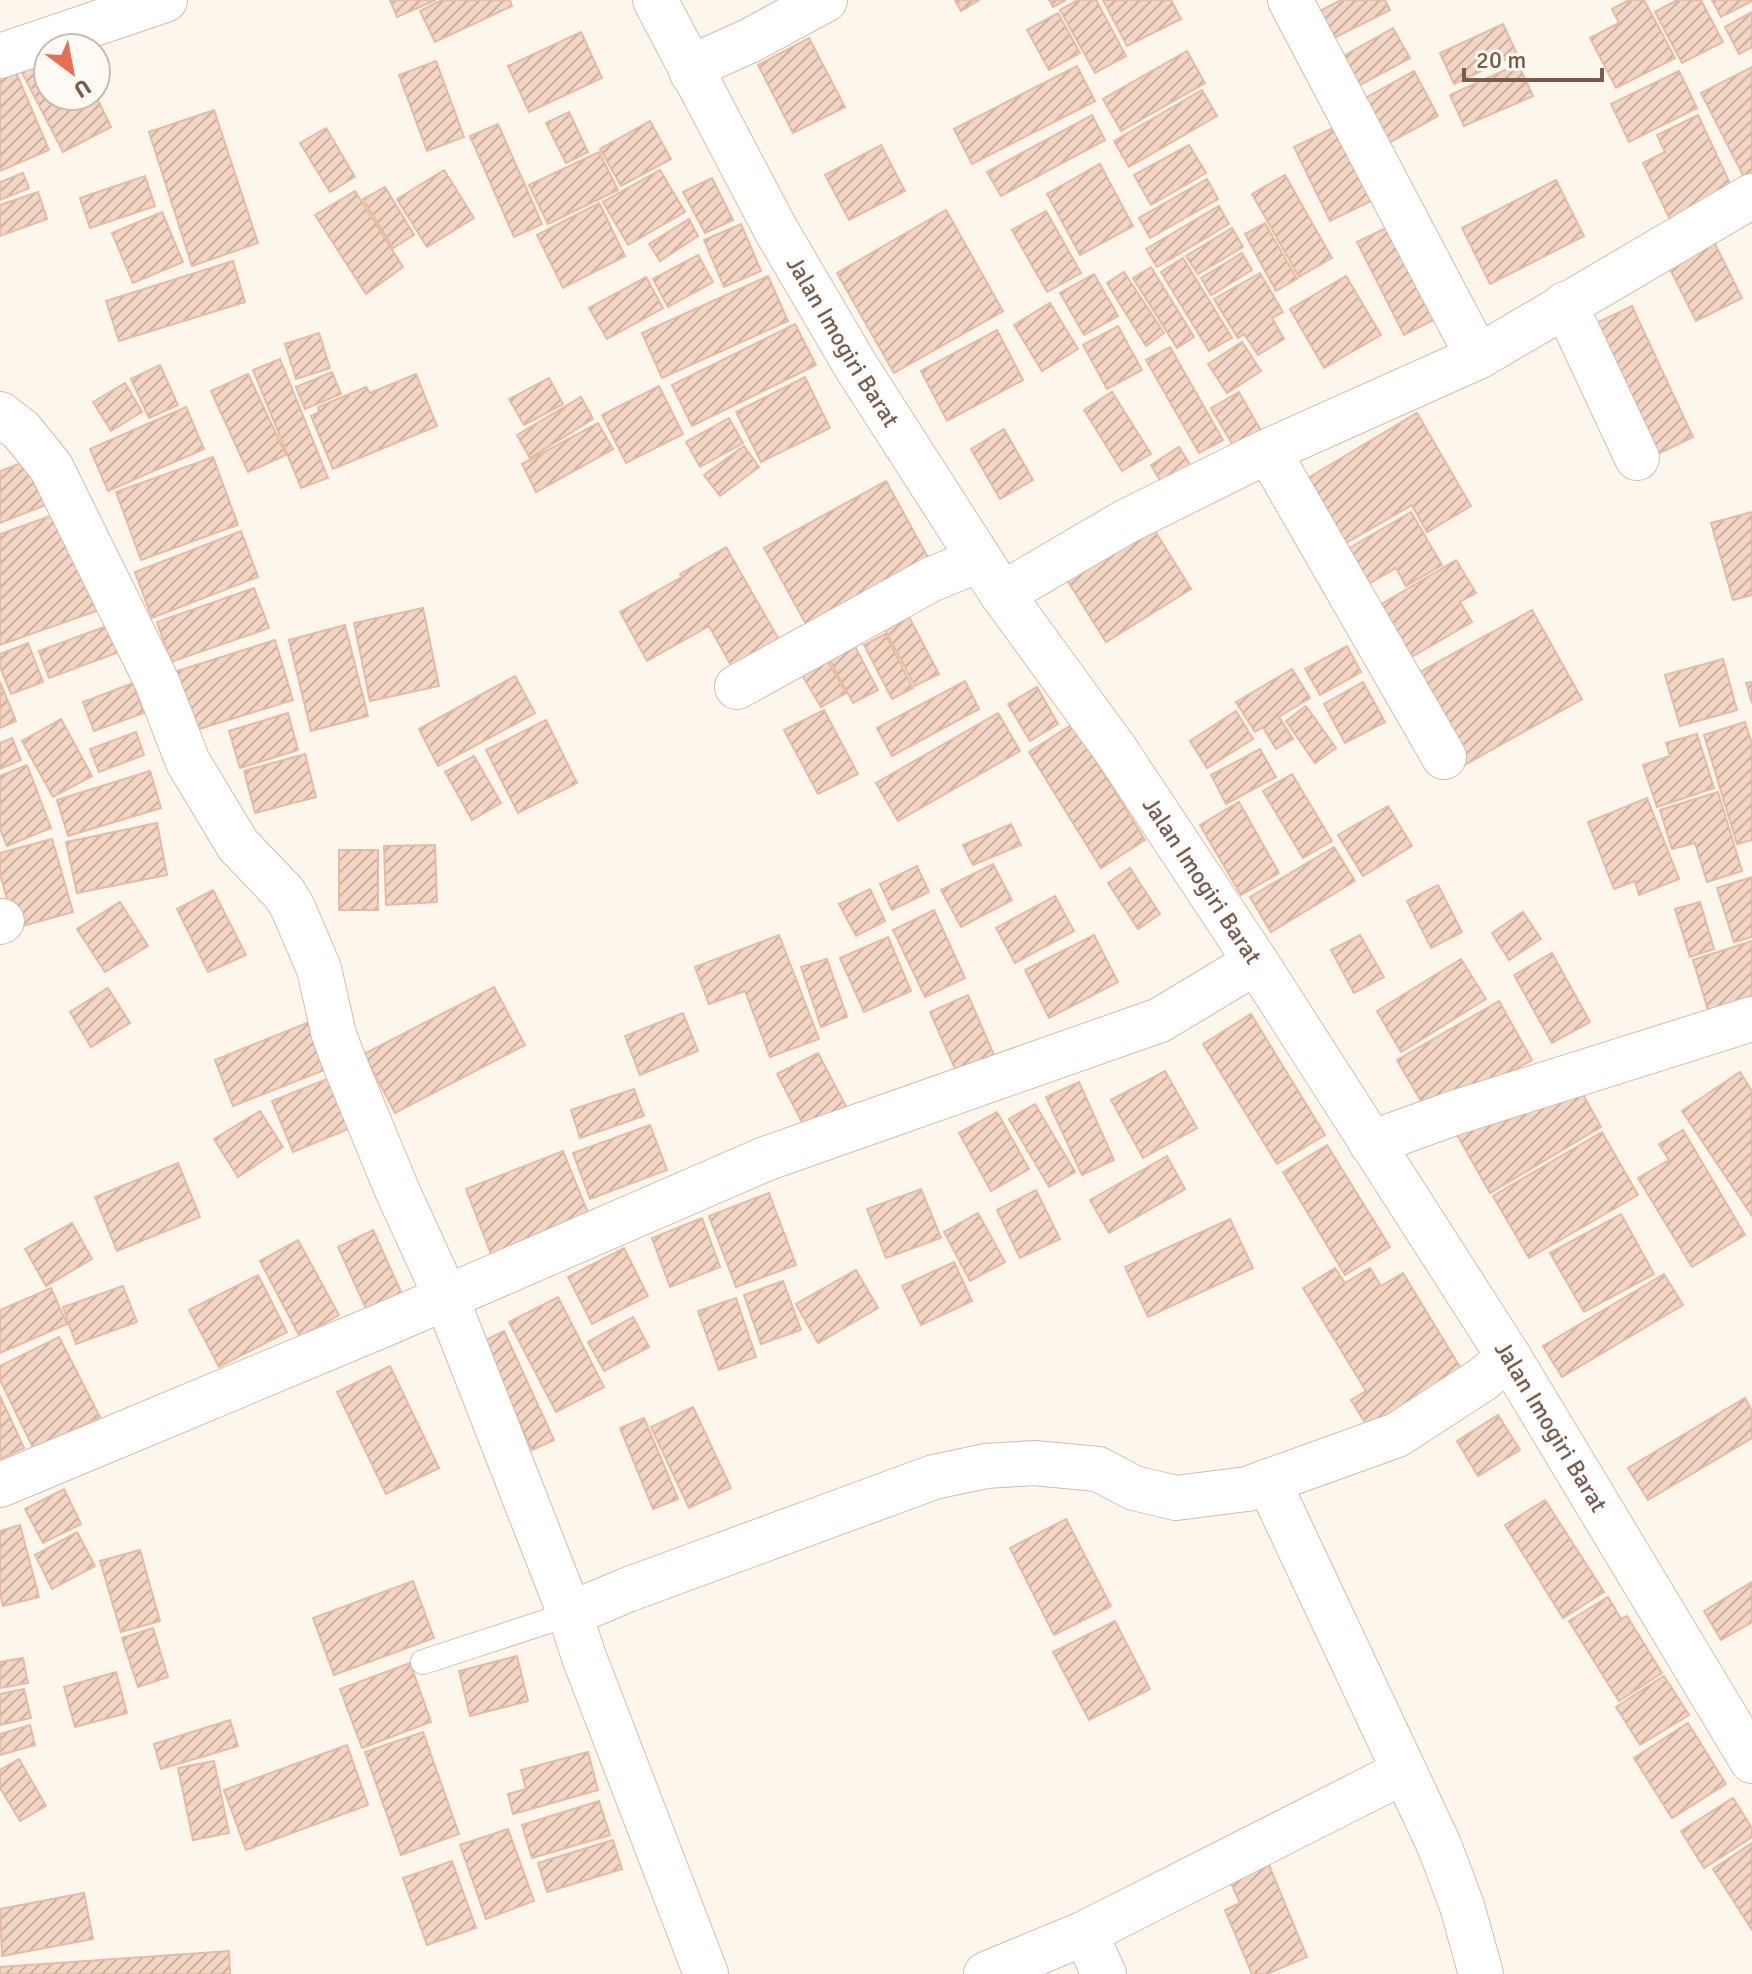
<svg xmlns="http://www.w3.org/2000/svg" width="1752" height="1974" viewBox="0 0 1752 1974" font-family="Signika,sans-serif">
	<defs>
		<pattern id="building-hatch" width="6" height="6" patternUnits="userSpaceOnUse" patternTransform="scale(2)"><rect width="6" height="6" fill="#f3d5c3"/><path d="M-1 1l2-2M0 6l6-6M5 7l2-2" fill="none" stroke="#cab0a1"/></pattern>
	</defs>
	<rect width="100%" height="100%" fill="#fdf6ec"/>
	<path fill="url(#building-hatch)" stroke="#e6bba3" stroke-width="2" d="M390 0H436L397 17Z
		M442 0H510L512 6 435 42 420 11Z
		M955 0H979L961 11Z
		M1049 0H1066L1053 7Z
		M1078 0H1096L1126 56 1095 73 1060 10Z
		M1103 0H1171L1181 19 1127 46Z
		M1341 0H1385L1390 10 1332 39 1318 12Z
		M1629 0H1644L1675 58 1616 88 1590 38 1619 23 1612 9Z
		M1677 0H1701L1723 42 1682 63 1655 12Z
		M1712 0H1752V1L1721 17Z
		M1752 12V47L1739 54 1725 27Z
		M1058 13 1080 53 1049 70 1027 30Z
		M1503 24 1517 54 1454 84 1440 53Z
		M1393 28 1410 58 1351 90 1335 61Z
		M581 32 602 78 529 112 508 66Z
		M809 38 845 107 793 133 758 65Z
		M48 48V96H96L111 127 63 152 17 63Z
		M1187 51 1205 83 1121 131 1103 99Z
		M436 61 464 137 427 151 399 75Z
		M1518 64 1533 96 1464 126 1450 95Z
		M1077 66 1095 101 972 164 954 129Z
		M1752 67V187L1750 189 1701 93Z
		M15 70 49 150 0 171V77Z
		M1414 71 1438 116 1378 149 1353 105Z
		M1679 71 1697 108 1629 142 1611 104Z
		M1202 90 1217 116 1129 167 1114 141Z
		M214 110 258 243 192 266 149 132Z
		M569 112 588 152 566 163 546 123Z
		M1092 115 1105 140 1001 196 987 172Z
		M1698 115 1734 192 1671 222 1643 163 1665 152 1657 135Z
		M650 121 671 159 621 186 600 149Z
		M498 124 542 224 514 237 470 136Z
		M1335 127 1371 201 1330 221 1294 147Z
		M326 128 355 177 330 192 300 143Z
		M881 145 905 191 849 220 825 175Z
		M1189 145 1206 173 1151 205 1134 175Z
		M599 152 618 190 548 224 529 185Z
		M1100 164 1133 226 1080 255 1047 194Z
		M444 170 474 218 427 247 397 199Z
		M660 170 685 212 628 245 603 202Z
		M23 173 29 188 0 200V182Z
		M1285 175 1332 258 1299 277 1252 194Z
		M145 176 155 206 90 228 80 198Z
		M712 178 733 220 705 233 683 192Z
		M1207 179 1218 199 1150 238 1139 218Z
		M1556 180 1584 236 1490 284 1462 228Z
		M385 187 414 235 393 248 363 199Z
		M355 191 403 267 366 294 315 215Z
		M38 192 47 219 0 236V205Z
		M599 203 625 256 563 288 537 235Z
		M1219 206 1229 224 1157 267 1146 249Z
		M946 210 1003 311 894 373 837 273Z
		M1046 211 1081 273 1047 292 1012 230Z
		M162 212 183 262 133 283 112 233Z
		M689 219 698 236 660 261 649 244Z
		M1400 221 1447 313 1404 335 1357 242Z
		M1265 223 1297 279 1276 291 1245 234Z
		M741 224 761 271 724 287 704 240Z
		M1232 228 1243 247 1198 274 1186 256Z
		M1713 240 1742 298 1696 321 1667 263Z
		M1242 253 1252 270 1211 295 1201 278Z
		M698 255 713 282 668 307 653 279Z
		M1183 258 1232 338 1209 351 1161 272Z
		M233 261 245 302 119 341 106 301Z
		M1151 267 1194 337 1177 348 1133 278Z
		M1124 272 1164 333 1146 346 1107 283Z
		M1260 273 1283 312 1272 318 1284 339 1258 355 1244 334 1238 338 1214 299Z
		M1094 274 1118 316 1084 335 1060 293Z
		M768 276 788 321 662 378 642 333Z
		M1346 276 1381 335 1324 368 1290 309Z
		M646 277 663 308 607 339 589 308Z
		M1050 303 1078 349 1042 371 1014 325Z
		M1632 306 1693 437 1652 457 1590 326Z
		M795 324 816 365 692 426 672 385Z
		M1118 326 1142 370 1107 389 1083 345Z
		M997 330 1023 380 947 421 921 371Z
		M319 333 330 368 296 379 285 344Z
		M1242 342 1261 371 1227 393 1208 364Z
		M1170 347 1223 440 1199 453 1146 360Z
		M280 359 328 478 301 488 253 370Z
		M160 365 178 405 149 418 131 379Z
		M332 372 341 394 305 409 296 387Z
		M248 374 286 455 248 472 211 391Z
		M416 374 437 426 333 469 311 416 319 412 318 407 366 387 370 393Z
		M805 377 830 428 761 462 736 412Z
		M549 378 563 404 524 425 509 399Z
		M125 383 142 412 111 431 93 402Z
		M659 386 683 434 626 463 602 415Z
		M1112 392 1151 454 1122 471 1084 410Z
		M1239 392 1261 431 1234 447 1211 408Z
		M581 397 593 419 530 458 517 435Z
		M186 407 204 449 108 491 90 449Z
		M1417 413 1471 506 1427 532 1412 505 1341 546 1303 481Z
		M729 418 743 443 700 467 686 442Z
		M598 423 613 449 536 492 522 464Z
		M1004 429 1033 480 1000 499 971 449Z
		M744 446 759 467 720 496 704 475Z
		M1179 447 1196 474 1167 492 1151 465Z
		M40 456 56 501 0 523V471Z
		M213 457 238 525 141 560 116 492Z
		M886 481 935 570 813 637 764 548Z
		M70 509 105 608 0 645V534Z
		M1411 512 1442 565 1406 586 1396 568 1360 589 1339 554Z
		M1752 512V595L1733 600 1711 523Z
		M1147 518 1191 589 1106 642 1062 572Z
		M241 531 258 577 152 618 135 572Z
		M726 547 786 652 738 678 709 626 647 661 620 612 682 577 680 574Z
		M1456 560 1476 593 1460 602 1472 622 1410 658 1380 605Z
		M254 588 269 628 171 662 157 622Z
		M423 608 439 686 370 701 354 623Z
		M1532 610 1582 699 1461 767 1411 677Z
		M909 617 939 674 915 686 885 630Z
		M112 624 122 651 49 678 39 651Z
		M345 625 368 716 311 731 289 640Z
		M885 634 913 688 892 699 864 645Z
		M851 639 878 690 853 703 826 653Z
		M275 640 293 700 186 733 168 674Z
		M28 643 43 682 11 694 0 667V654Z
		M1347 646 1361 672 1320 695 1305 669Z
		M822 651 846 693 821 707 796 665Z
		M1723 659 1737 710 1680 726 1665 675Z
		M1292 669 1310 698 1279 717 1293 739 1276 749 1263 727 1255 732 1236 702Z
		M515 676 535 713 438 766 419 729Z
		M965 681 979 709 892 756 877 728Z
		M0 682 16 721 0 728Z
		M1363 682 1385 722 1345 743 1324 704Z
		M1752 682V703L1746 683Z
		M133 683 144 713 94 731 83 702Z
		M1037 687 1058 724 1030 741 1008 704Z
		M1306 706 1336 748 1315 763 1286 721Z
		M824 710 858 774 818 794 784 730Z
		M1236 711 1253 739 1207 768 1190 741Z
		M288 713 298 750 240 768 229 731Z
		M998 713 1020 751 898 821 876 783Z
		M61 719 92 776 53 797 22 741Z
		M546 720 577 783 518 813 486 750Z
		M1745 722 1752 744V840L1737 844 1704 735Z
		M1073 724 1145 840 1101 868 1029 752Z
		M136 732 144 755 99 772 90 749Z
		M1697 734 1714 788 1657 807 1643 765 1670 756 1666 743Z
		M12 738 21 760 0 769V743Z
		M1260 749 1276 777 1226 804 1211 775Z
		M305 754 316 797 255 813 244 771Z
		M474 756 501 803 472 820 445 772Z
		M27 765 51 828 7 846 0 829V776Z
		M150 771 161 808 68 836 57 800Z
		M1292 774 1332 841 1303 858 1263 791Z
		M1718 792 1742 871 1707 882 1695 843 1672 849 1660 810Z
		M1647 798 1679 879 1639 895 1635 881 1614 889 1588 822Z
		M1239 802 1279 873 1241 895 1200 825Z
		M1388 806 1412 846 1363 876 1338 835Z
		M157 823 167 875 77 893 66 842Z
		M1011 824 1021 845 973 865 963 845Z
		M52 839 73 912 15 928 0 874V853Z
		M435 845 437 902 386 905 384 846Z
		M1334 847 1355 881 1271 932 1250 897Z
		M339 850H378V910H339Z
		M993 864 1012 900 961 927 941 890Z
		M917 866 929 892 892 910 880 884Z
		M1130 868 1160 914 1138 929 1108 883Z
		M1752 877V937L1734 942 1717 888Z
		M1438 885 1462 932 1431 948 1407 901Z
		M870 889 885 921 856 936 839 904Z
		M213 890 246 955 208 972 177 909Z
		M1055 896 1074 931 1015 963 996 928Z
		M120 902 148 946 105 972 77 929Z
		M1700 902 1714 949 1690 957 1675 909Z
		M934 910 965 978 925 997 893 930Z
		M1523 912 1541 939 1509 960 1492 933Z
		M779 935 819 1039 770 1057 745 991 709 1004 695 967Z
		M1094 935 1118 982 1049 1018 1025 970Z
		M1360 935 1384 977 1354 993 1331 950Z
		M888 937 911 991 864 1012 840 958Z
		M1752 941V996L1708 1010 1693 960Z
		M1552 953 1590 1022 1552 1043 1514 975Z
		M827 959 847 1017 821 1027 801 967Z
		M1461 959 1486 999 1401 1052 1377 1011Z
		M494 987 525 1045 395 1113 364 1054Z
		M108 988 130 1023 91 1047 70 1012Z
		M968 995 994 1055 956 1071 930 1012Z
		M1499 1001 1532 1060 1431 1118 1397 1060Z
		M683 1013 698 1051 640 1075 625 1036Z
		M1251 1014 1325 1135 1277 1164 1203 1044Z
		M314 1020 332 1067 233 1106 215 1060Z
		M818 1053 846 1106 805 1128 777 1074Z
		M1165 1071 1197 1128 1143 1158 1111 1100Z
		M1740 1072 1752 1091V1216L1682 1111Z
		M332 1077 353 1127 293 1152 272 1101Z
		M1575 1080 1601 1127 1490 1193 1456 1133Z
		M1079 1082 1114 1160 1082 1175 1046 1097Z
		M634 1089 644 1116 580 1138 571 1110Z
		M1035 1104 1075 1172 1049 1187 1009 1119Z
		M260 1111 283 1147 238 1177 214 1139Z
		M997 1112 1029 1169 991 1191 959 1133Z
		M650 1125 667 1170 590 1199 573 1153Z
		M1683 1130 1745 1235 1692 1267 1638 1178 1669 1160 1659 1144Z
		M1602 1132 1638 1195 1529 1258 1493 1196Z
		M1327 1145 1390 1247 1345 1275 1283 1172Z
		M563 1151 592 1223 494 1262 466 1189Z
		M1167 1156 1185 1189 1109 1233 1090 1200Z
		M178 1163 200 1217 117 1251 95 1197Z
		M921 1189 941 1238 886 1258 867 1209Z
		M1036 1190 1060 1239 1020 1258 997 1210Z
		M769 1193 796 1265 736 1287 709 1216Z
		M978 1213 1005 1262 970 1281 944 1232Z
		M1621 1214 1654 1274 1584 1312 1550 1253Z
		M702 1218 720 1267 670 1287 652 1238Z
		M1230 1219 1253 1268 1148 1317 1125 1267Z
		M72 1223 92 1259 46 1286 25 1249Z
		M373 1230 402 1294 367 1311 338 1247Z
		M298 1240 339 1315 300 1337 260 1261Z
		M624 1248 648 1296 592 1324 568 1277Z
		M954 1262 972 1301 921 1325 902 1286Z
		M1335 1268 1345 1283 1370 1268 1381 1286 1403 1273 1463 1372 1369 1429 1351 1400 1366 1391 1303 1288Z
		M856 1270 878 1308 818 1343 796 1304Z
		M1664 1274 1683 1305 1562 1377 1543 1346Z
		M258 1275 287 1332 219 1367 189 1310Z
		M783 1281 801 1330 761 1344 744 1295Z
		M123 1286 137 1322 76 1344 63 1307Z
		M51 1288 67 1324 0 1353V1310Z
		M558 1297 604 1387 556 1412 509 1322Z
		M736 1298 756 1357 719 1370 698 1311Z
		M633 1317 649 1347 604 1371 588 1342Z
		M504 1331 554 1440 532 1450 482 1342Z
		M59 1337 100 1417 34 1450 0 1380V1366Z
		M390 1366 439 1468 386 1494 337 1392Z
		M0 1396 24 1448 0 1459Z
		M1745 1398 1752 1411V1438L1648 1500 1628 1468Z
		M693 1407 731 1488 689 1508 651 1427Z
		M1498 1415 1520 1450 1478 1476 1457 1441Z
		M644 1418 678 1499 653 1509 620 1428Z
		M64 1489 81 1524 43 1543 25 1509Z
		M1545 1500 1604 1592 1563 1618 1505 1525Z
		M1066 1519 1111 1606 1054 1635 1010 1548Z
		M20 1525 39 1597 3 1606 0 1594V1531Z
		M77 1532 95 1566 52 1589 35 1555Z
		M140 1550 160 1621 121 1632 100 1561Z
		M413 1581 434 1638 334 1675 313 1618Z
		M1752 1582V1622L1721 1640 1704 1611Z
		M1608 1597 1621 1619 1627 1616 1662 1673 1619 1701 1569 1621Z
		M1115 1621 1150 1689 1089 1720 1053 1652Z
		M153 1628 168 1677 138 1687 122 1638Z
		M517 1656 528 1701 470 1716 459 1671Z
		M23 1658 28 1683 0 1688V1662Z
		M410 1663 431 1722 362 1748 340 1689Z
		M116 1672 127 1713 75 1727 64 1687Z
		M1664 1676 1689 1715 1640 1745 1616 1707Z
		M24 1689 31 1718 0 1725V1694Z
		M230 1720 238 1746 161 1769 154 1744Z
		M1688 1723 1726 1784 1672 1818 1634 1758Z
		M30 1725 35 1745 0 1755V1734Z
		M423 1732 459 1834 401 1855 365 1752Z
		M347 1745 368 1805 246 1850 224 1790Z
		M588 1752 598 1790 513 1814 508 1794 526 1789 521 1770Z
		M19 1759 46 1806 20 1821 0 1788V1770Z
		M214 1761 229 1833 193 1840 178 1768Z
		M1733 1798 1752 1828V1837L1704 1868 1681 1831Z
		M599 1801 610 1835 532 1858 522 1825Z
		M508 1829 534 1901 486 1919 460 1845Z
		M613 1840 622 1869 547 1892 538 1863Z
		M1752 1843V1930L1713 1869Z
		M452 1861 476 1928 427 1945 403 1878Z
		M1269 1865 1307 1957 1267 1974H1252L1225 1910 1240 1903 1230 1881Z
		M84 1893 93 1939 2 1956 0 1909Z
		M229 1951 230 1974H0V1967Z"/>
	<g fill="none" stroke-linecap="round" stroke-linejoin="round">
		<g stroke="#d1beb0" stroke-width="26">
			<path id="lane" d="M423 1662 570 1614"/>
		</g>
		<g stroke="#d1beb0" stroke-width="46">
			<path id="street" d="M1290 0 1478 357
				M0 56 165 0
				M692 73 711 58 749 41 825 0
				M1565 304 1637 458
				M0 414 21 430 51 467 157 682 188 762 238 845 284 893 293 908 319 969 334 1035 345 1064 397 1190 446 1297 570 1614
				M1268 451 1444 757
				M1002 594 1125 522 1268 451 1478 357 1752 196
				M737 687 932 579 979 560
				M0 922 2 921
				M1371 1143 1454 1113 1752 1019
				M1268 1481 1439 1845 1462 1906 1481 1974
				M0 1485 383 1325 765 1159 1160 1020 1256 962
				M706 1974 584 1657 570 1614 627 1590 934 1477 986 1466 1034 1463 1098 1469 1134 1488 1176 1498 1247 1489 1397 1435 1483 1379 1509 1357
				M986 1974 1085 1933
				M1104 1974 1085 1933 1403 1772"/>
		</g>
		<g stroke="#d6c0b0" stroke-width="46">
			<g id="secondary">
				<path id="s1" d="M655 0 776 230 857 368 1002 594 1115 749 1256 962 1509 1357 1752 1761"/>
			</g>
		</g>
		<use href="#lane" stroke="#fff" stroke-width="24"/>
		<use href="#street" stroke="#fff" stroke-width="44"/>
		<use href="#secondary" stroke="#fff" stroke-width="44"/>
	</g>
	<g text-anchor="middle" stroke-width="6" stroke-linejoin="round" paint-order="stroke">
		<g font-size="24" fill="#7a5c4d" stroke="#fffaf3">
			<text dy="8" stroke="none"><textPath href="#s1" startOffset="390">Jalan Imogiri Barat</textPath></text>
			<text dy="8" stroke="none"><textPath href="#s1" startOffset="1038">Jalan Imogiri Barat</textPath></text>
			<text dy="8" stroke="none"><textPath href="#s1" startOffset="1686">Jalan Imogiri Barat</textPath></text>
		</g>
	</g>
	<g transform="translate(72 72) rotate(148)"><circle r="38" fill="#fffaf3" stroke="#cabbb1" stroke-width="2"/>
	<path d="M0-6L14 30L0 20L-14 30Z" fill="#e76f51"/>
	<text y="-12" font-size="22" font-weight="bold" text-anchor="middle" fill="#7a5c4d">U</text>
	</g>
	<path d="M1464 68v12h138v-12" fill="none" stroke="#7a5c4d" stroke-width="4"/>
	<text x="1476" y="68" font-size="24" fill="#7a5c4d" stroke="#fffaf3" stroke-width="6" paint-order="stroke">20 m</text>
</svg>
